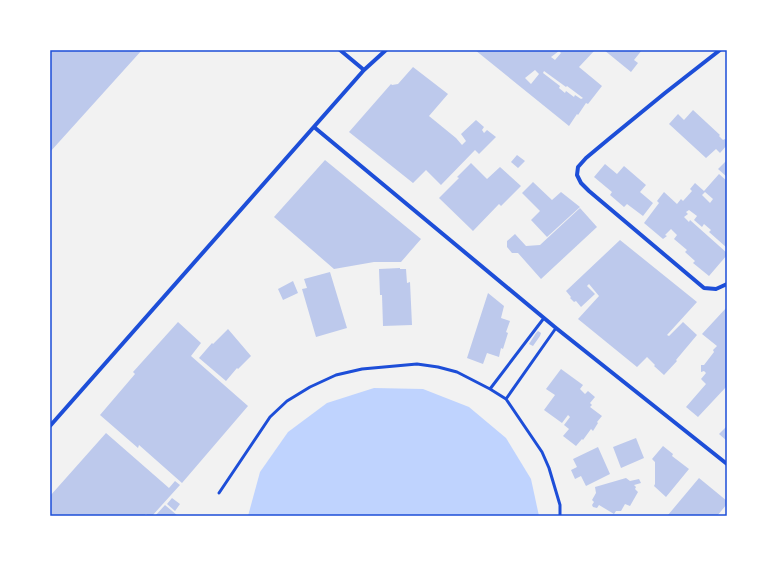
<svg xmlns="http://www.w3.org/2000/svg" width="777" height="566" viewBox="0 0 777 566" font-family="Barlow,sans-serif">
	<rect width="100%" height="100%" fill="#f2f2f2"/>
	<path fill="#bfd3fe" d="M374 388 423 389 469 407 506 438 531 479 539 516H248L260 472 288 432 327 403Z"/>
	<path fill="#bdc9ec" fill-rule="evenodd" d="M50 50H142L50 152Z
		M475 50H595L579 67 602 86 588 104 586 103 578 115 577 114 569 126ZM559 51 561 53 555 60 551 57ZM535 70 539 74 531 84 525 78ZM544 71 566 87 567 86 583 98 581 99 575 95 574 97 566 91 565 93 559 88 560 86 543 73Z
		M604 50H642L634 60 638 63 631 72Z
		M413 67 448 94 429 116 456 138 462 145 466 141 461 134 476 120 484 127 482 130 484 133 487 130 496 137 479 154 475 150 441 185 426 170 413 183 349 132 391 84 392 85 398 84Z
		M693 110 720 135 719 136 723 140 725 139 727 141V145L720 153 716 149 706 158 669 124 678 114 684 120Z
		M517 155 525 161 518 168 511 162Z
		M325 160 421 239 401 262H374L334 269 274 217Z
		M727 160V177L718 169Z
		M471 163 487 179 500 167 521 186 501 206 499 204 473 231 439 198 459 178 457 177Z
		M605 164 617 174 624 166 646 185 640 192 653 203 643 216 627 204 624 207 610 195 612 192 594 177Z
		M719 174 727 181V246L726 247 709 232 711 230 704 224 702 227 694 220 697 216 689 210 686 212 688 214 684 217 689 222 690 220 727 253V255L709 276 693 263 695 261 685 252 687 250 674 239 677 235 671 229 665 235 667 236 663 239 644 223 659 203 657 201 664 192 677 204 681 199 683 201 692 191 690 189 695 183 704 191ZM705 192 713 199 710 203 702 195Z
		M533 182 552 200 561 192 580 207 547 237 531 220 540 211 522 193Z
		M580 208 597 227 541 279 518 253H512L507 247V241L515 234 526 246 540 245Z
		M620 240 697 302 667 335 669 336 683 322 697 335 676 360 677 361 664 375 654 366 655 365 647 357 637 367 578 319 599 296 589 284 587 286 595 294 581 307 576 301 574 302 570 298 571 297 566 291Z
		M400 268V269H406L407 283 410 282 412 325 383 326 382 295H380L379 269Z
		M330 272 347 328 316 337 302 289 307 288 304 279Z
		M293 281 298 293 283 300 278 289Z
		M488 293 504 306 501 318 510 321 506 332 508 333 503 349 501 348 499 357 487 353 483 364 467 358Z
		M727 307V386L698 417 686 407 706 384 701 379 706 373 704 371 701 372V365H704L714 352 713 350 717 346 702 334Z
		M178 322 201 343 191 356 248 406 182 483 139 445 138 448 100 415 135 374 133 372Z
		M228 329 251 356 238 369 237 368 226 381 199 358 212 343 213 344Z
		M538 331 541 333 540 336 533 346 529 344 536 333Z
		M561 369 583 385 580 389 585 394 588 391 595 397 590 403 592 405 590 407 602 416 597 422 598 423 593 431 591 429 583 440 582 439 576 446 563 436 569 429 564 425 570 417 568 415 562 423 544 410 555 395 546 389Z
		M727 426V441L719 434Z
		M106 433 169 488 175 481 180 485 152 516H148L146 514 144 516H50V496Z
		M636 438 644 458 621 468 613 447Z
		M663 446 673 454 672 456 689 469 666 497 654 486 655 484V462L652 459Z
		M598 447 610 474 586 486 581 476 575 479 571 470 577 467 573 459Z
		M626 478 630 481 639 479 641 483 634 485 636 487 635 489 638 492 630 506 625 504 621 511H616L614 514 599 505 597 508 593 507 592 505 594 502 592 500 596 493 595 487Z
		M699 478 727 501V504L717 516H669L668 515Z
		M172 498 180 504 175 511 167 504Z
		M165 505 178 516H155Z"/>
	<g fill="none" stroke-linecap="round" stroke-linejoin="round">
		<path stroke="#1d4ed8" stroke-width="3" d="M490 389 544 318
			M506 399 556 328
			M219 493 270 417 287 401 310 387 336 375 362 369 417 364 438 367 457 372 490 389 506 399 542 452 549 468 560 505V516"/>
		<path stroke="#1d4ed8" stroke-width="4" d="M340 50 364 70
			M720 50 665 93 610 138 586 158 578 167 577 175 581 183 589 191 704 288 716 289 727 284
			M314 127 556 328 727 464
			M50 426 364 70 386 50"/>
	</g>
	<rect width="777" height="566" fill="none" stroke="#ffffff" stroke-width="102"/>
	<rect x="51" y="51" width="675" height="464" fill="none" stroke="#1d4ed8" stroke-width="1.5"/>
</svg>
